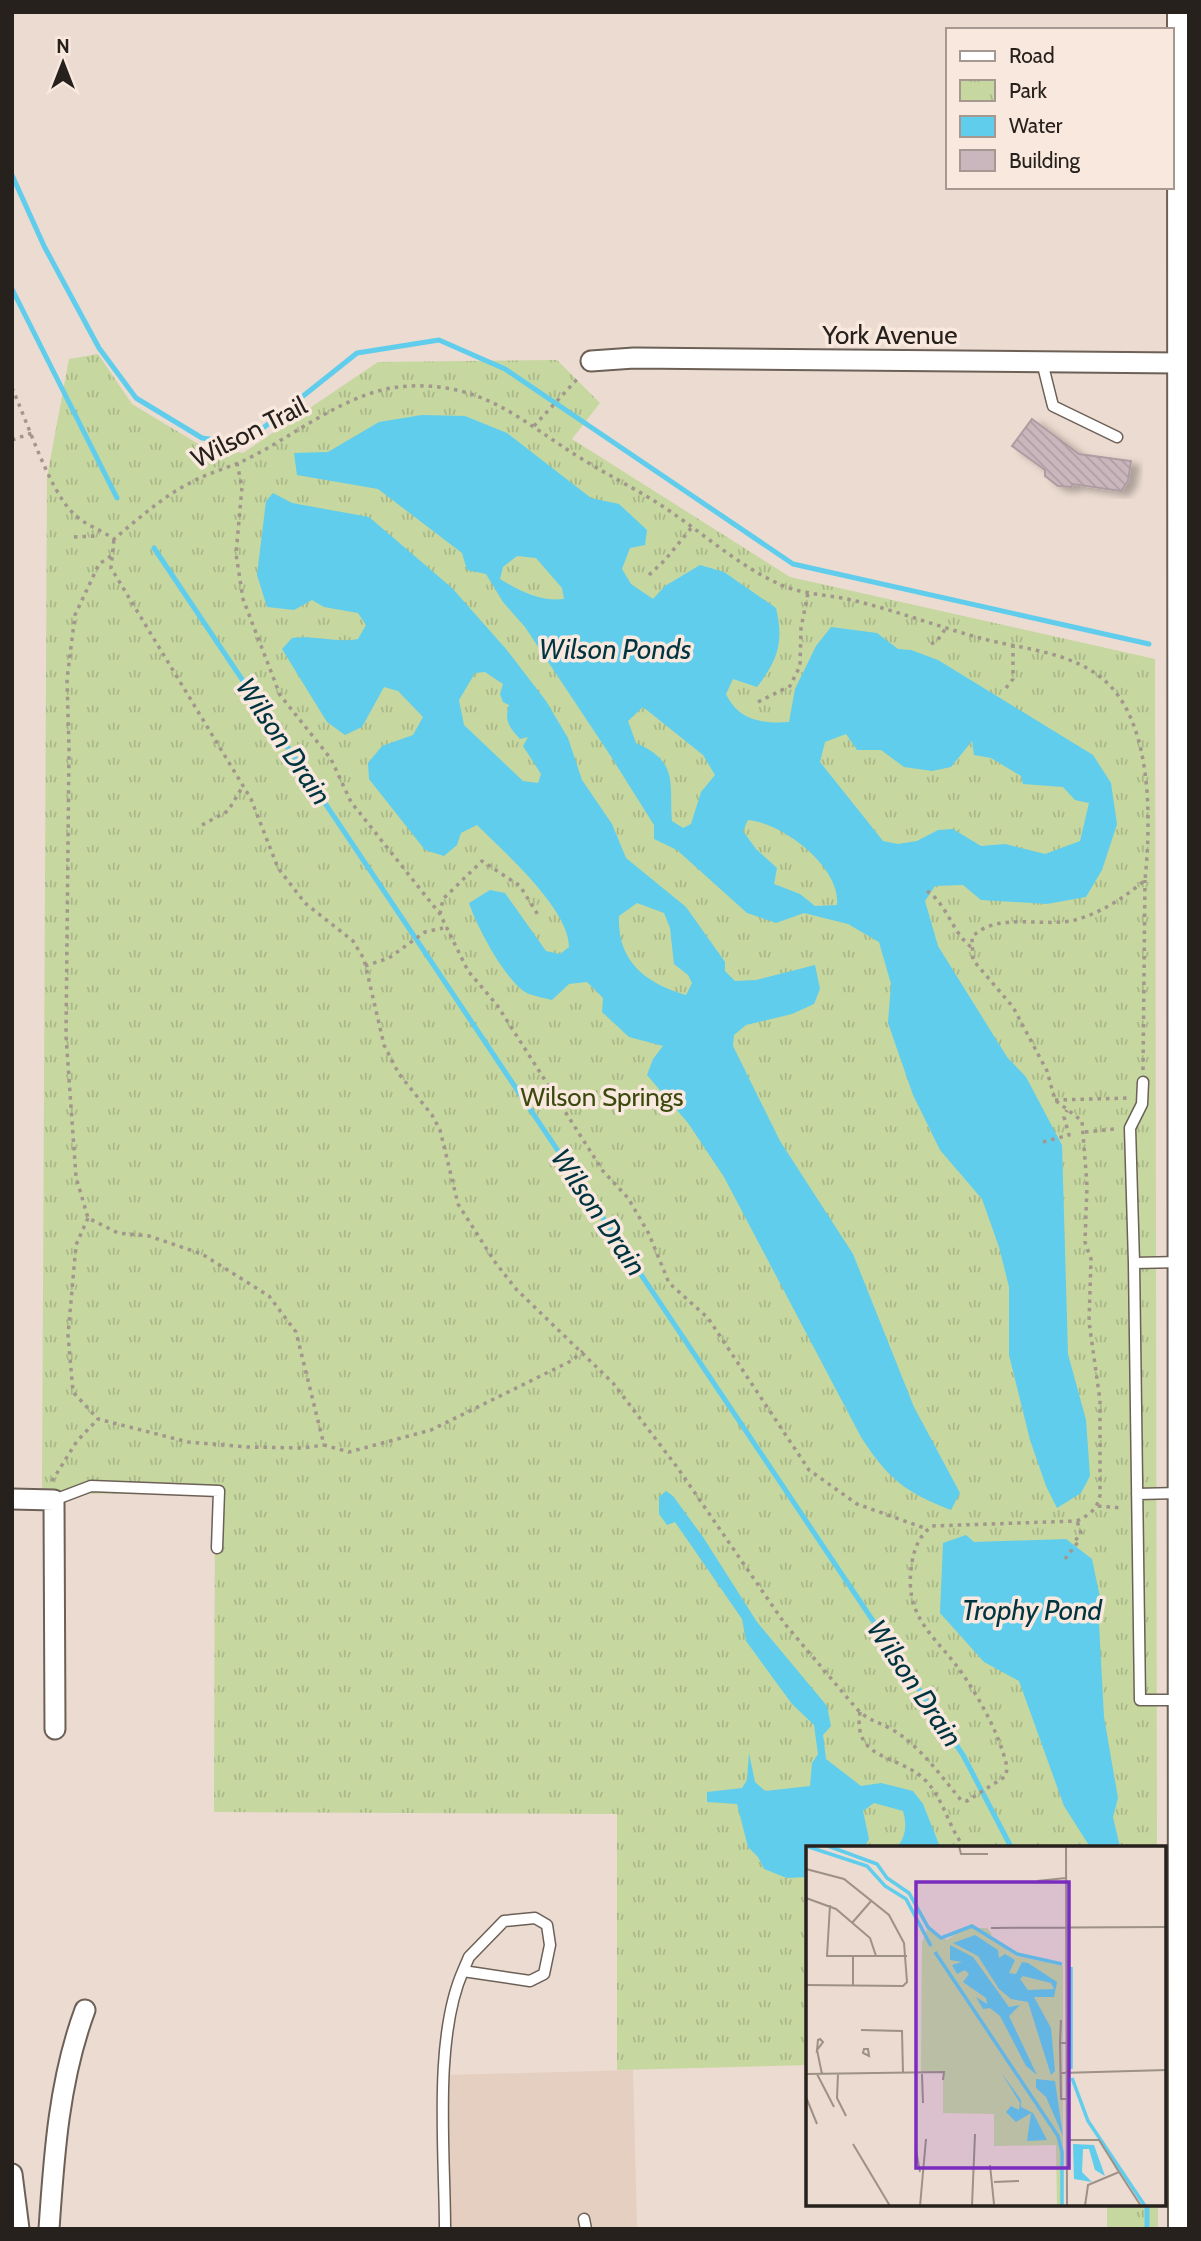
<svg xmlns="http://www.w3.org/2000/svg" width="1201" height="2241" viewBox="0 0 1201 2241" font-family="Cabin,sans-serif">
	<defs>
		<pattern id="park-tufts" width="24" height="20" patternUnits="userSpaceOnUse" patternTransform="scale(1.75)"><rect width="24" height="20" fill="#c6d7a0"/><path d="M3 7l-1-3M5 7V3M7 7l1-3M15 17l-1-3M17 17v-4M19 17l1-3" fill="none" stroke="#aab889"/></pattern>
		<pattern id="building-back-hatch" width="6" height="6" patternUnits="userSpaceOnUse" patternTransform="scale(1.75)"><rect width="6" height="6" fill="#cab7bd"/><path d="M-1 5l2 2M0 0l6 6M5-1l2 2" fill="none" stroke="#ae9da2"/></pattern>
		<filter id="shadow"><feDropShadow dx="8" dy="4.5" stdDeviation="3.5" flood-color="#0004"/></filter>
	</defs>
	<rect width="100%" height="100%" fill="#ebdbd0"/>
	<path fill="#e5cfc0" d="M633 2070 637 2229H448V2075Z"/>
	<path fill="url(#park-tufts)" d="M98 354 132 404 200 445 243 453 378 362 557 360 600 403 572 439 790 577 1155 659 1157 1847H807V2065L617 2070V1814L214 1812 215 1493 42 1494 47 477 69 359Z
		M1107 2204H1158V2229H1107Z"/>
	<path fill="#60cdec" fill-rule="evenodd" d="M422 415 465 416 507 433 591 498 619 504 647 530 645 545 630 548 622 569 631 584 653 599 665 586 700 565 724 572 776 608C784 642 778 660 757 687L733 679 726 694C738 720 762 724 789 722L795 689 816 646 831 627 877 633 898 649 911 650 938 660 1093 755 1111 783 1117 824 1102 870 1086 897 1047 904 981 900 963 885 935 886 925 901 938 946 1007 1057 1026 1077 1062 1145 1068 1354 1086 1420 1090 1476 1081 1493 1057 1508 1046 1486 1030 1440 1009 1355V1287L999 1247 982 1199 940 1150 913 1095 888 1023 891 984 879 942 848 924 804 913 776 923 747 913 677 850 654 839V825L610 755 525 627 503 602 486 574 467 570 462 553 378 489 297 475 294 453 328 452 379 422ZM517 556 536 558 562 588 564 599C541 602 520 591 500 579L503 567ZM643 707 703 755 715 775 701 792 691 824 683 828 672 821C669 782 679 762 636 743L628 721ZM846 734 857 750H881L904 767 932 771 951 767 972 741 974 755 991 758 1021 776 1023 784 1063 787 1075 800 1089 803 1080 841 1045 854 1005 844 981 846 953 829 938 830 917 841 898 844 883 841 820 762 825 742ZM748 820C783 823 841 867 837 905L815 906 800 894 774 884 777 868 756 849 743 831Z
		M273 493 292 503 369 517 452 588 506 649 546 701 568 738 582 780 612 824 626 858 686 907 725 962V971L735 981 756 980 815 965 820 989 814 1004 792 1014 746 1025 734 1035 733 1046 780 1141 853 1254 914 1407 960 1493 951 1510C905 1492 888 1479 861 1437L724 1177 688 1123 647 1075 653 1059 663 1046 629 1037 602 1012 603 998 587 982 569 984 552 1000C545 998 532 996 525 992 504 978 477 927 469 903L490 890 505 893 546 951 560 954 569 947C569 909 504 852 477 825L461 833 457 845 444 856 425 850 369 779 368 763 382 746 413 735 423 717 398 691 384 687 362 727 345 735 327 722 282 649 292 638C315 635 336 643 358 639L366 625 358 613 324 607 312 600 294 610 267 607 257 575 266 501ZM485 672 503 684 500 694 503 702 509 705C504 721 509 727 520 739L528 737 523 746 541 774 538 783 523 781 464 725 459 700 475 673ZM637 903 664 913 670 928 674 964 688 975 692 983 686 995C645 983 617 961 619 916Z
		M666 1491 673 1496 703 1537 757 1622 827 1706 831 1726 823 1735 826 1759 861 1786 881 1783 913 1791 923 1804 940 1847H897C906 1837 907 1824 903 1811L874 1803 863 1811 869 1839 865 1847H807V1877L787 1878 764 1869 758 1857 748 1847 737 1804 707 1802V1792L742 1788 747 1780 749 1753 755 1782 765 1791 810 1786 812 1763 818 1754 814 1725 792 1704 746 1641 742 1619 675 1522 667 1525 659 1514V1497Z
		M966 1535 974 1542 1066 1539 1092 1559 1102 1607 1099 1624 1104 1717 1118 1798 1113 1817 1120 1847H1090L1064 1806 1019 1681 984 1662 940 1613 943 1543Z"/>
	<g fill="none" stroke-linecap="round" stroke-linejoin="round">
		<path stroke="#60cdec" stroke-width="5" d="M12 175 44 246 99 348 136 398 202 438 243 444 357 353 439 340 505 369 793 564 1149 644
			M12 289 117 498
			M154 548 963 1755 1011 1847
			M1147 2229V2204"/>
	</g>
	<path fill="url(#building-back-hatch)" stroke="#af9ca2" stroke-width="2" filter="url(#shadow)" d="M1032 419 1079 454 1131 461 1128 481 1121 491 1073 484 1071 487 1058 486 1045 476V470L1012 446Z"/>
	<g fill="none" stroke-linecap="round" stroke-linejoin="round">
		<g stroke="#6d6056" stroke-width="13">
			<path id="lane" d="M1042 362 1053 406 1117 437
				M1134 1263 1130 1128 1142 1104 1143 1082
				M1137 1494 1179 1493
				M54 1500 91 1486 219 1491 217 1548
				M1179 1700H1140L1134 1263 1181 1262
				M535 1918 547 1925 550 1945 544 1974 530 1981 463 1971 469 1957 504 1921Z
				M584 2219 586 2229
				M445 2229C445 2153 433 2039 463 1971"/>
		</g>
		<g stroke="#6d6056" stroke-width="23">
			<path id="street" d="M591 361 634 358 1179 363 1189 361
				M12 1499 54 1500 55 1729
				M12 2174 19 2229
				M49 2229C54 2155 59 2080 85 2010"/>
		</g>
		<g stroke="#6d6056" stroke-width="30">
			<path id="secondary" d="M1181 12 1182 2229"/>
		</g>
		<path stroke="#a2968d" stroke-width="3.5" stroke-dasharray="3.5 5" stroke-linecap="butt" d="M12 388C27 421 49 489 72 512 84 525 100 529 114 539 137 520 161 498 188 484 205 474 225 469 243 461 296 436 349 388 410 386 486 383 522 422 582 459 606 474 632 487 656 502 696 527 734 563 777 583 799 594 823 594 847 599 892 609 936 626 980 638 1020 649 1071 651 1104 680 1153 722 1151 821 1145 880 1125 897 1101 913 1075 920 1043 928 998 911 972 937L973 960 1013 1007 1047 1071 1055 1100 1082 1121 1087 1185 1085 1242 1091 1259 1089 1322 1100 1400V1495C1097 1510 1090 1514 1077 1521L932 1526C919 1536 915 1547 912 1562 902 1621 938 1636 966 1679 983 1705 1000 1736 1007 1767L1006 1776 967 1801 961 1800C940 1775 921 1747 893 1730 878 1721 869 1722 856 1708L785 1624 677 1467 613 1383 516 1289 495 1262 458 1204 440 1130 432 1115 399 1074 384 1045 364 959 353 941 305 903 278 868 251 799 111 568 114 539
			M534 426 580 376
			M12 440 32 433
			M237 463 242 487 236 554 243 599 280 695 331 759 351 802 440 914 468 971 497 1005 603 1171 628 1198 649 1234 669 1283 708 1318 809 1470 857 1504 927 1529
			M74 537 95 536 99 533
			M111 556 99 564 75 615 67 679 69 749 66 1036 76 1177 88 1218 118 1233 149 1236 202 1254 269 1296 296 1332 324 1445 349 1452 431 1430 571 1361 583 1351
			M649 575 665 560 692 527
			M931 644 937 641 946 628
			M1006 688 1013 679V644
			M758 702 790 686 800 666 801 628 808 593
			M202 825 228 811 243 786
			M927 891C947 904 952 932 971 947
			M440 914 443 899 482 861 520 886 540 918
			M365 966 389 958 425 932 443 928
			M1143 1070 1145 880
			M1055 1100 1130 1098
			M1085 1132 1115 1129
			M1043 1142 1069 1135 1064 1117 1067 1110
			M88 1218 76 1245 68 1335 73 1392 98 1419 188 1442 247 1447 303 1448 324 1445
			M52 1481 77 1441 98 1419
			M1098 1506 1123 1508
			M1065 1559 1078 1542 1075 1541 1081 1533 1077 1521
			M860 1712C852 1762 901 1754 926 1781 944 1800 948 1826 964 1847"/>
		<use href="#lane" stroke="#fff" stroke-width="10"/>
		<use href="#street" stroke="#fff" stroke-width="19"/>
		<use href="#secondary" stroke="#fff" stroke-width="26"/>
	</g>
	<g text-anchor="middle" stroke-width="7" stroke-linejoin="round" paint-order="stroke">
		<g font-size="26" fill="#27211d" stroke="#f8e8dd">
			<text x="890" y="344">York Avenue</text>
			<text transform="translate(249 432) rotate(-27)" y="9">Wilson Trail</text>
		</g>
		<g font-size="26" fill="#3b490d" stroke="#f8e8dd">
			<text x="602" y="1106">Wilson Springs</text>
		</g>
		<g font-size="28" font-style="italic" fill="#003441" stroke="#f8e8dd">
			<text x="615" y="659">Wilson Ponds</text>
			<text transform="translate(284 741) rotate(56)" y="10">Wilson Drain</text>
			<text transform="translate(599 1212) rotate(56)" y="10">Wilson Drain</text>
			<text x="1032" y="1620">Trophy Pond</text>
			<text transform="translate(915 1683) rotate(56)" y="10">Wilson Drain</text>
		</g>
	</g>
	<g transform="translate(806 1846)">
		<rect width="360" height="360" fill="#ebdbd0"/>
		<path d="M122 81 141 94 158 82H181L186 88 183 92 210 110 257 120V360H251L250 299 188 300V268L137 267V227H115L116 97Z" fill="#c6d7a0"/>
		<path d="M169 89 192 104 193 112 199 108 209 114 203 127 210 128 216 116 222 117 251 136 248 151H228L245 182 249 225 245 229 222 156 205 153 193 143 172 110 147 97ZM217 130 245 137 248 143 222 144 214 133ZM144 99 167 111 203 161 214 159 203 170 231 229 220 220 194 170 184 162 177 163 170 151 181 158 180 152 157 136 163 128 159 124 151 128 146 119 156 116 144 114ZM195 226 215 254V261L227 267 241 294 221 295 225 267 210 276 200 266 205 260 213 264 214 257ZM230 233 249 235 257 290 240 251 230 242ZM267 298 288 299 299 330 289 324 283 303H277L276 326 286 336 268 333Z" fill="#60cdec" fill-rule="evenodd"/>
		<path fill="none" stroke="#60cdec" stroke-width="3.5" d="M0 0 61 20 79 40 100 53 125 100M22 0 71 18 81 32 103 47 122 81 135 92 166 80 211 108 256 118M129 106 252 290 256 306V360M265 121V223M266 232 282 275 339 360"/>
		<path fill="none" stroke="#9d9188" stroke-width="2" d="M153 0 155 8H182M260 0 261 360M0 23 38 33 83 69 98 97 101 136 97 140 0 139M231 35 260 32M0 52 30 63 64 92 70 110M24 59 21 110H101M46 77 66 54M185 82 361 81M47 139V110M55 184 96 185 97 227M14 193 17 196 11 204 12 194ZM254 197 255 174M58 203H62L63 210 57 207ZM11 204 16 228M255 227 361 224M0 228 138 226 137 234M11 228 28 261M32 228 31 252 40 270M116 228 117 257M0 251 11 278M260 253H255L254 197H260M260 294H293L313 326M47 298 84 360M110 304 114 326M184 319 188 358M188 336 213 335M114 360 120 293M166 360 169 288M279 360 282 339 313 326 335 360"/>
		<path fill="#7b2cbf" fill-opacity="0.15" stroke="#7b2cbf" stroke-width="3.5" d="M110 36H263V322H110Z"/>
		<rect width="360" height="360" fill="none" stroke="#27211d" stroke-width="3.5"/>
	</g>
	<rect width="1201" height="2241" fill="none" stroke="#27211d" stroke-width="28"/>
	<rect x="946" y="28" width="228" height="161" fill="#f8e8dd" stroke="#a49890" stroke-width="2"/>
	<rect x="960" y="51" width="35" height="10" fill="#ffffff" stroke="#a49890" stroke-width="2"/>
	<text x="1009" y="63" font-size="21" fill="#27211d">Road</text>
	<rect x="960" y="80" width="35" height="21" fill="url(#park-tufts)" stroke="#a49890" stroke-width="2"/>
	<text x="1009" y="98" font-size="21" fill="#27211d">Park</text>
	<rect x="960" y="116" width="35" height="21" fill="#60cdec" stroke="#a49890" stroke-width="2"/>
	<text x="1009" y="133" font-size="21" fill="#27211d">Water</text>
	<rect x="960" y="150" width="35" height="21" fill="#cab7bd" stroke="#a49890" stroke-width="2"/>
	<text x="1009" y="168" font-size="21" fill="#27211d">Building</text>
	<g transform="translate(63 63)" stroke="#f8e8dd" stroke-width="5" paint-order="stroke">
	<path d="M0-5L12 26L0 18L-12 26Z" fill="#27211d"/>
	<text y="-10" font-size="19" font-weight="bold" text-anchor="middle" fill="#27211d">N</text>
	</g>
</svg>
